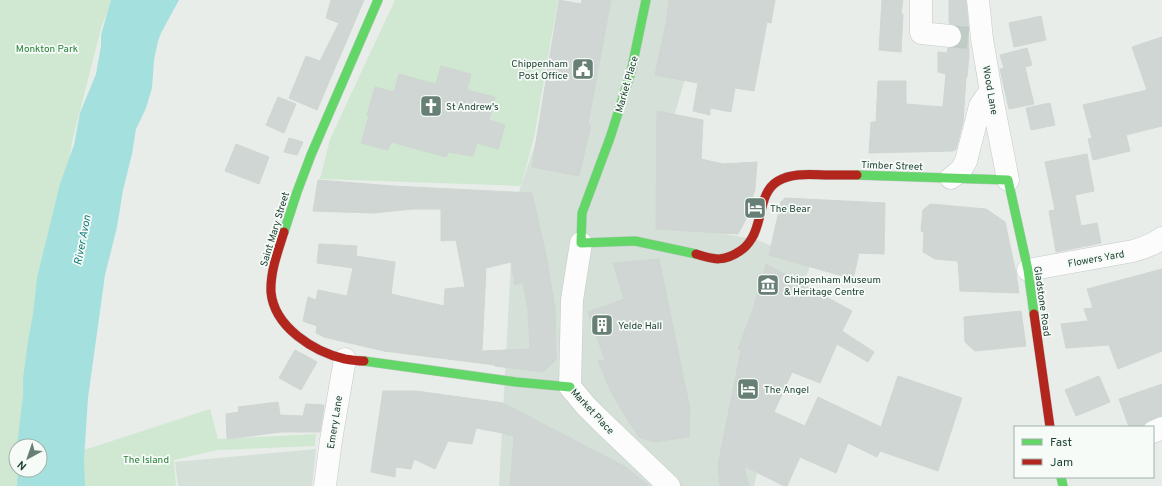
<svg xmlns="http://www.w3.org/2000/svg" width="1162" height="486" viewBox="0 0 1162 486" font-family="Overpass,sans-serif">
	<rect width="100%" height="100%" fill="#e8edea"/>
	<path fill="#d5e0d9" d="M583 0H675L702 21 673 120 679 225 757 240 812 261 797 301 754 486H499L511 262 512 213Z
		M316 449 312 486H178L175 462Z"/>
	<path fill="#d0e8d2" d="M0 0H113L102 25 72 142 29 446H16V470H25V486H0Z
		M395 0H558L534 138 521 186 320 179 330 139Z
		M210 409 218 439 316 434 315 446 218 450 174 460 176 486H81L84 450Z"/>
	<path fill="#a4e0dd" d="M111 0H179L161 33 158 41 154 60 152 88 146 108 136 129 132 154 123 190 117 227 105 275 88 398 84 460 85 486H17L18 470H40V446H17L23 395V379L28 341 33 314 37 278 60 184 74 145 80 113 96 74 101 46V35Z"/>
	<path fill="#cfd6d3" stroke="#d0d6d2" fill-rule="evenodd" d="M331 0H364L317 110 289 98 306 56 320 61 339 23 326 18Z
		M559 0 581 4 582 0H611L588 124 591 125 579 176 532 167Z
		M669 0H775L771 23 767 22 754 91 735 88 731 112 710 108V115L693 111 698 83 655 75 666 23Z
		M882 0H903L901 14H903L901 52 879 50Z
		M949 0H966L968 23 969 56 967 77H966L963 122 956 149 953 151 869 153 871 122H876L878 81H906V104L943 107 946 74 938 72V52L947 53 948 48 955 47 960 43 962 37 961 31 958 26 949 23Z
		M1041 16 1046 40 1014 47 1009 23Z
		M1162 37V126L1126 135 1130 151 1093 160 1088 139 1092 138 1083 105 1147 90 1132 47Z
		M1027 48 1032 65 1025 67 1034 104 1009 109 1000 69 1004 68 1000 55Z
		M441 66 471 74 467 90 495 97 489 120 505 125 498 149 477 143 473 156 448 152 446 157 391 142 388 150 361 143 369 116 367 115 375 87 394 92 399 74 436 84Z
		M278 97 296 104 284 133 266 125Z
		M1050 103 1055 125 1031 130 1026 108Z
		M657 111 703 120 701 159 723 164 757 162 755 189 746 219 738 234 656 229Z
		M289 138 303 142 297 155 284 152Z
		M236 144 269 157 259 184 225 171Z
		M1087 154 1094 191 1075 195 1081 226 1097 223 1101 243 1056 252 1049 211 1055 210 1045 162Z
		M318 180 393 186 532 193 546 255 555 308 556 360 543 372 495 366V365L384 351 324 337 316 333 317 326 303 321 308 297 316 300 318 290 347 296 353 268 317 263 319 244 357 246 356 256 395 262 391 294 444 306 445 289 465 287 456 240 441 241V209H413L373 213 313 211ZM511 262 515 285 523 282 528 310 530 349 482 351 486 268Z
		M785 198 885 203 884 254 859 253 853 279 769 255 781 202Z
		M930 204 986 209 1005 222 1016 273 1019 293 960 291 958 261 935 259 923 252 924 232 921 231 923 210Z
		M659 259 690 409 689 437 653 442 639 437 627 419 611 392 598 361 605 360 588 312 624 299 613 263Z
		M766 264 852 311 842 331 874 352 868 362 837 344 820 383 792 372 774 412 805 426 818 397 881 427 898 376 962 398 938 471 880 451 877 457 848 443 836 473 800 457 787 486H784L744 466 749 486H720L718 465 741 350 738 349 754 306Z
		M1162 269V351L1118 369 1109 345 1066 348 1061 324 1088 321 1084 309 1093 308 1087 289Z
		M1021 311 1026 346 975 351 965 342 964 317Z
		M295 350 317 362 301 390 279 378Z
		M1099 376 1110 402 1076 416 1065 390Z
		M1162 384V416L1157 417 1148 421 1140 427H1129L1119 399Z
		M383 391H416L503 403 626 467 649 486H510L514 436 507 435V434L476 428 472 444 448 441 435 469 414 459 411 469 396 467 395 477 371 472Z
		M278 402 280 415 303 416 306 404 324 405 320 432H281L227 439 226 414 239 412 238 407Z"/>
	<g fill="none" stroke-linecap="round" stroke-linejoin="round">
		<path stroke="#c0cbc6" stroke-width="22" stroke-dasharray="22 11" stroke-linecap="butt" d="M950 36 968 38"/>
		<g stroke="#c4cac7" stroke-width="23">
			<path id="street" d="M921 0V33L950 36
				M978 0 982 39 991 92 1008 180
				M951 178 961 170 966 161 980 106 986 97 991 92
				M581 243 572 300 570 387 586 406 600 420 669 486
				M1028 270 1133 251C1144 248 1153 245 1162 238
				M1153 432 1162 428
				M325 486 331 440 345 359"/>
		</g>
		<g stroke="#c1c9c5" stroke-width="10">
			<path id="fast" d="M646 0 631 72 610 138 582 213 581 243 635 241 696 254
				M857 175 1008 180 1028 270 1034 314
				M284 232 297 192 311 155 378 0
				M364 361 516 382 570 387
				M1061 477 1063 486"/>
		</g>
		<g stroke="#c1c9c5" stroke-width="10">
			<path id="jam" d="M284 232C278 251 270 272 271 292 274 327 314 352 345 359 351 360 358 361 364 361
				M696 254C714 260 724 262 740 251 745 248 749 243 752 238 763 220 759 192 778 181 793 172 813 175 829 175 838 175 848 175 857 175
				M1034 314 1050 427"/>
		</g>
		<use href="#street" stroke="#fcfcfc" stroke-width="22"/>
		<use href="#fast" stroke="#63d668" stroke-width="9"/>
		<use href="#jam" stroke="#b3261e" stroke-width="9"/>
	</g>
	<defs>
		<g id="civic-square" transform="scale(1.15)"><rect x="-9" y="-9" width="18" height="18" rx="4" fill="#677f74" stroke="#f6fbf8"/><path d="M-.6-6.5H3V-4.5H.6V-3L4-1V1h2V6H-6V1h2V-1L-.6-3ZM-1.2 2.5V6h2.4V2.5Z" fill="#fff"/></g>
		<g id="church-square" transform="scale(1.15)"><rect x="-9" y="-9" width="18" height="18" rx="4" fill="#677f74" stroke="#f6fbf8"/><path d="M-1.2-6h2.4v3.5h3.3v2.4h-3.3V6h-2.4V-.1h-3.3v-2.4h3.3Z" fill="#fff"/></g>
		<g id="hotel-square" transform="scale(1.15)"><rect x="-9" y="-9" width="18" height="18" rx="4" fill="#677f74" stroke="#f6fbf8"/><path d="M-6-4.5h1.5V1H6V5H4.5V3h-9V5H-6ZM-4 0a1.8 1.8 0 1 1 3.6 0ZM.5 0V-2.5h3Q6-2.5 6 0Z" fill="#fff"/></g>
		<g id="museum-square" transform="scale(1.15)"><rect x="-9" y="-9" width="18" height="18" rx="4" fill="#677f74" stroke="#f6fbf8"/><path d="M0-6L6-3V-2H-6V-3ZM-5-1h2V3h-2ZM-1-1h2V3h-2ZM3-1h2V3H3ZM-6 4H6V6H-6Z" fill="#fff"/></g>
		<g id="building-square" transform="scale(1.15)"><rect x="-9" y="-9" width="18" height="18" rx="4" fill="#677f74" stroke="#f6fbf8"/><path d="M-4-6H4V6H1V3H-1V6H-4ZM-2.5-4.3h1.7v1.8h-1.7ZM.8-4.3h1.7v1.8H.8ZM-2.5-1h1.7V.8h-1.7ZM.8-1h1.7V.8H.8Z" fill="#fff"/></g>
	</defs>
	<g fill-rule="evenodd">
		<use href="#civic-square" x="583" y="69"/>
		<use href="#church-square" x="431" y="106"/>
		<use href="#hotel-square" x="755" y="208"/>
		<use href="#museum-square" x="768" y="285"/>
		<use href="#building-square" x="602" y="325"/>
		<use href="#hotel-square" x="748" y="389"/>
	</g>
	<g text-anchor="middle" stroke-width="3.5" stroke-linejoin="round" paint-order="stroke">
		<g font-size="10" fill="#268038" stroke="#f6fbf8">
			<text x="47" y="52">Monkton Park</text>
			<text x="146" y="463">The Island</text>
		</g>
		<g font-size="10" fill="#214434" stroke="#f6fbf8" text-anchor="start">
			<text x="568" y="67" text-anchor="end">Chippenham<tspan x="568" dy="12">Post Office</tspan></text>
			<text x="446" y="110">St Andrew's</text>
			<text x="770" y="212">The Bear</text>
			<text x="784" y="283">Chippenham Museum<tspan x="784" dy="12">&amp; Heritage Centre</tspan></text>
			<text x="618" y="329">Yelde Hall</text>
			<text x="764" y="393">The Angel</text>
		</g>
		<g font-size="10" fill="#214434" stroke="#f6fbf8">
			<text transform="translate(626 84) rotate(-74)" y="4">Market Place</text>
			<text transform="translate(991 90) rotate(80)" y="4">Wood Lane</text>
			<text transform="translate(892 165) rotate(2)" y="4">Timber Street</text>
			<text transform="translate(274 229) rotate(-73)" y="4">Saint Mary Street</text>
			<text transform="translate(1096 258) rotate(-10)" y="4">Flowers Yard</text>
			<text transform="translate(1043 301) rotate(82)" y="4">Gladstone Road</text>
			<text transform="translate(593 411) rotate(47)" y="4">Market Place</text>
			<text transform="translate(334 422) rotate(-81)" y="4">Emery Lane</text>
		</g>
		<g font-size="11" font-style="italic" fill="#137c7a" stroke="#f6fbf8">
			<text transform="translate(82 240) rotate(-79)" y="4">River Avon</text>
		</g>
	</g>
	<rect x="1014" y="426" width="140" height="52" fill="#f6fbf8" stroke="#a1b2aa"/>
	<rect x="1022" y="439" width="20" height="6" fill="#63d668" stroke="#a1b2aa"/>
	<text x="1050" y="446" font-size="12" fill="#214434">Fast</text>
	<rect x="1022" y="459" width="20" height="6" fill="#b3261e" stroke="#a1b2aa"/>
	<text x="1050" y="466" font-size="12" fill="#214434">Jam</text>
	<g transform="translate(28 458) rotate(220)"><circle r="19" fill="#f6fbf8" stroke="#a1b2aa"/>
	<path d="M0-3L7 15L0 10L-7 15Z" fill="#677f74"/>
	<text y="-6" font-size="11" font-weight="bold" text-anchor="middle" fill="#214434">N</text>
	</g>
</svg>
